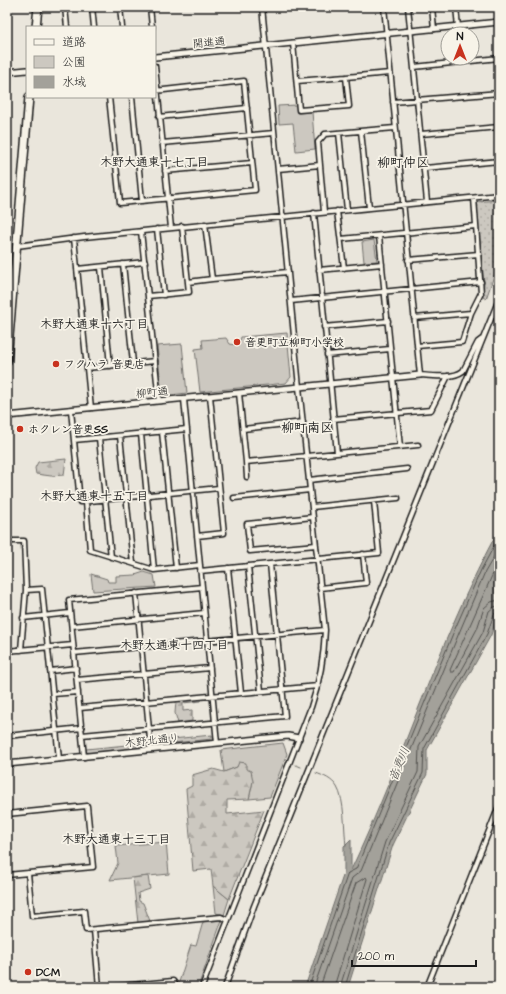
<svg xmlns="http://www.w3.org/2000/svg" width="506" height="994" viewBox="0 0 506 994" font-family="'Architects Daughter','Klee One',sans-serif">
	<defs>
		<pattern id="forest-firs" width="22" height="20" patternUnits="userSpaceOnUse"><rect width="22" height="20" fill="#ccc8c0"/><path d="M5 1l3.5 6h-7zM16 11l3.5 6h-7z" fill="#afaba4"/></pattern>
		<pattern id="park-dots" width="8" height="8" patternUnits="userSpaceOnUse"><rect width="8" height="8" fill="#ccc8c0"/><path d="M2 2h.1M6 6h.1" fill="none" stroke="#afaba4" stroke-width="1.8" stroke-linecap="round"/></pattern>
	</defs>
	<rect width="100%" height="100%" fill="#eae6dc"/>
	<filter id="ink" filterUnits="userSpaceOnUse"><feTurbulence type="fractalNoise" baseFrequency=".025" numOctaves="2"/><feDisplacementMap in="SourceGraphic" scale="8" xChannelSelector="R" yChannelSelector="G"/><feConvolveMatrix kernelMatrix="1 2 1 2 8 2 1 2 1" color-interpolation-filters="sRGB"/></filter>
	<g filter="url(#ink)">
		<path fill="#ccc8c0" stroke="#74726e" d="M296 105 297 113 312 112 315 149 296 151 293 123 279 124 278 106Z
			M374 240 377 261 364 262 362 242Z
			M287 333 291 377 286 383 200 392 195 349 203 348 202 340 226 338 230 344C236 346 240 342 241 337Z
			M182 344 187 393 162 396 157 346Z
			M144 572 154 575 156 587 93 591 91 574 107 579 108 582H116V576L135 575Z
			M283 743 287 754 270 797 249 799 253 781 237 767 224 772 221 750Z
			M166 842 169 874 110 880 118 863 116 846Z
			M213 886 229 899 224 915 216 913Z
			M222 920 198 987H182L179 982 191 945 196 946 203 922Z"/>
		<path fill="url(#forest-firs)" stroke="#74726e" d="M66 459 64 475 51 476 36 474 35 468 38 462Z
			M202 698 201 701 183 703V711L192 710V721L178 723 175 713 176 701Z
			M212 735V739L153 745V741Z
			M147 743V747L87 753 86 749Z
			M239 762 246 763V769L251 771 253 781 249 799 227 800V814L264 810 229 899 213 886 211 869 193 871 186 789 192 786V775L213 769 224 772 237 767Z
			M148 876 150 889 138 893 139 901 143 903 150 921 138 923 133 878Z"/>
		<path fill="url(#park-dots)" stroke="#74726e" d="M499 200V261L486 299 483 297 484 282 476 202Z"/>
		<path fill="#a3a19a" stroke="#6d6c68" d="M499 529V610L491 635 427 750V774L393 845 348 987H305L344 873V846L351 839V870C404 758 439 638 499 529Z"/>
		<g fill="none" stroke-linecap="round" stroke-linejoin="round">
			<path stroke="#52514e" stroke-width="1" d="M499 560 450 670 451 672H454L477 629 484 608 491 602 499 600
				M309 987 348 873 356 869 454 631 481 570 499 537
				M314 987 352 878 361 871 459 633 485 572 499 548
				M320 987 356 883 366 877 367 879 334 987
				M340 987 385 842 418 772 419 747 483 632 489 611 494 607 499 606
				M345 987 389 843 423 773 424 749 487 634 494 614 499 611"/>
			<path stroke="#6d6c68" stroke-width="1" d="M296 765 301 767
				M316 773C324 776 332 779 337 787 345 800 344 830 346 846"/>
			<g stroke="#1c1c1c" stroke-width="7">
				<path id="minor" d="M65 7 67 27
					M92 7 94 27
					M120 7 122 27
					M150 7 152 27
					M384 7 420 375C432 376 453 379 463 371L478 342 482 339
					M408 7 427 202
					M432 7 434 29
					M456 7 458 27
					M65 8 71 7
					M293 43 299 110 349 106 346 77 297 81
					M155 66 171 228
					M414 67 499 58
					M346 77 390 73
					M109 97 120 203 255 190 244 81 155 91
					M132 97 142 201
					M393 102 499 93
					M159 117 247 108
					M361 131 369 208
					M339 133 347 210
					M421 134 499 127
					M162 143 274 133
					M425 168 499 161
					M278 169 320 165
					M165 171 252 163
					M337 211 344 268
					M324 212 318 142 325 134 395 128
					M314 213 337 453
					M205 224 212 279 288 272
					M157 229 164 295
					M141 231 159 401
					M379 236 400 447
					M74 238 91 408
					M341 239 476 226
					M17 246 84 237 499 195
					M408 260 479 254
					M123 264 133 363
					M101 267 110 366
					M77 269 145 262
					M319 270 382 264
					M188 282 212 279
					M148 296 189 292 182 226
					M291 301 481 282
					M414 318 471 313
					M324 327 388 321
					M417 346 462 342 471 313 481 293 474 198
					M327 355 390 349
					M87 368 155 361
					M239 393 246 462 418 445
					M184 399 217 743
					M71 410 80 502 219 488
					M333 419 431 410 448 376
					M243 429 303 422
					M162 432 176 568
					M141 434 154 570
					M120 436 133 563
					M99 438 111 557
					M74 440 187 429
					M246 462 247 477
					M309 480 407 469
					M234 498 310 490
					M86 502 90 550 154 570 200 565
					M312 507 398 498
					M313 517 247 524 250 551 316 545
					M197 536 224 533 210 396
					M7 541H24L26 590 21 650
					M248 566 261 691
					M228 568 241 693
					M200 571 379 553 374 501
					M320 588 366 583 363 554
					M26 590 42 589 59 759
					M136 593 151 750
					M23 618 70 613
					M72 626 204 613
					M7 651 73 645
					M74 653 325 630
					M50 671 76 668
					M77 680 210 668
					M53 694 78 692
					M80 708 318 686
					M82 735 285 716 270 564
					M7 736 82 728
					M84 757 69 600 202 587
					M7 814 87 806 93 867 7 875
					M28 873 32 916 84 911 86 930 221 917 228 920
					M94 930 99 987
					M110 987 173 981 177 987
					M202 987 311 707C320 681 324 657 325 630L299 387 262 7
					M225 987 254 906 499 299
					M427 987 499 806"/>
			</g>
			<g stroke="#1c1c1c" stroke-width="8">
				<path id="tertiary" d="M155 57 499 22
					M7 72 27 70
					M7 416 420 375
					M7 764 288 736 299 738"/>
			</g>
			<g stroke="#1c1c1c" stroke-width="10">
				<path id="trunk" d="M36 27 38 7
					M7 361 29 97"/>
			</g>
			<use href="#minor" stroke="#f7f3e8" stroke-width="4"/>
			<use href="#tertiary" stroke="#f7f3e8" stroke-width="5"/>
			<use href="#trunk" stroke="#f7f3e8" stroke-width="7"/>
		</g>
	</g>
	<g fill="#c8321e" stroke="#f7f3e8" stroke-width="1.5">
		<circle cx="237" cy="342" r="4"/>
		<circle cx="56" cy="364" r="4"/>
		<circle cx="20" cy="429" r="4"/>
		<circle cx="28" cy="972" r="4"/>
	</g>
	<g text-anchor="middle" stroke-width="3.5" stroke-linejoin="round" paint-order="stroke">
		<g font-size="11" fill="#1c1c1c" stroke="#f7f3e8">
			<text transform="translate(209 42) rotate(-5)" y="4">開進通</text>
			<text transform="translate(152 392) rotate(-5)" y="4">柳町通</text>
			<text transform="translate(152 740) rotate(-6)" y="4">木野北通り</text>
		</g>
		<g font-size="11" font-weight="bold" fill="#1c1c1c" stroke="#f7f3e8" text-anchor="start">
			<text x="245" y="346">音更町立柳町小学校</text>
			<text x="64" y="368">フクハラ 音更店</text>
			<text x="28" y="433">ホクレン音更SS</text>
			<text x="36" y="976">DCM</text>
		</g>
		<g font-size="12" font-weight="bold" fill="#1c1c1c" stroke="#f7f3e8">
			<text x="154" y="166">木野大通東十七丁目</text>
			<text x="94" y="328">木野大通東十六丁目</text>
			<text x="94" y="500">木野大通東十五丁目</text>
			<text x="174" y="649">木野大通東十四丁目</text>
			<text x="116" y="843">木野大通東十三丁目</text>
		</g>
		<g font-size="12" font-style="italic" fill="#52514e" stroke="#f7f3e8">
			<text transform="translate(399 764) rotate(-68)" y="4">音更川</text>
		</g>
		<g font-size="13" font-weight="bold" fill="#1c1c1c" stroke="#f7f3e8">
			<text x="403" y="167">柳町仲区</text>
			<text x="307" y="432">柳町南区</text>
		</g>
	</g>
	<rect width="506" height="994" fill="none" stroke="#f7f3e8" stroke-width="24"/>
	<rect x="12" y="12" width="482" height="970" fill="none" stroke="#1c1c1c" stroke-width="1.5" filter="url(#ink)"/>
	<rect x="26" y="26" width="130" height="72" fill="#f7f3e8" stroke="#9f9d96"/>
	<rect x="34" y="39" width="20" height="6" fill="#f7f3e8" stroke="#9f9d96"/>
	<text x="62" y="46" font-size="12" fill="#1c1c1c">道路</text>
	<rect x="34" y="56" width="20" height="12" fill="#ccc8c0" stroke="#9f9d96"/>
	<text x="62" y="66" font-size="12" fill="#1c1c1c">公園</text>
	<rect x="34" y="76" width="20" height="12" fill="#a3a19a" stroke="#9f9d96"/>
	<text x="62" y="86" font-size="12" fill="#1c1c1c">水域</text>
	<g transform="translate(460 46)"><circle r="19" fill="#f7f3e8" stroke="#9f9d96"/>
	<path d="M0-3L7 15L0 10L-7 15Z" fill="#c8321e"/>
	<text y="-6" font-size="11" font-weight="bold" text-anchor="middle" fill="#1c1c1c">N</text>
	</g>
	<path d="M352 960v6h124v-6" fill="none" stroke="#1c1c1c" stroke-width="2"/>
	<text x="358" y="960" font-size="12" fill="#1c1c1c" stroke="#f7f3e8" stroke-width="3" paint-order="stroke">200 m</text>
</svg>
